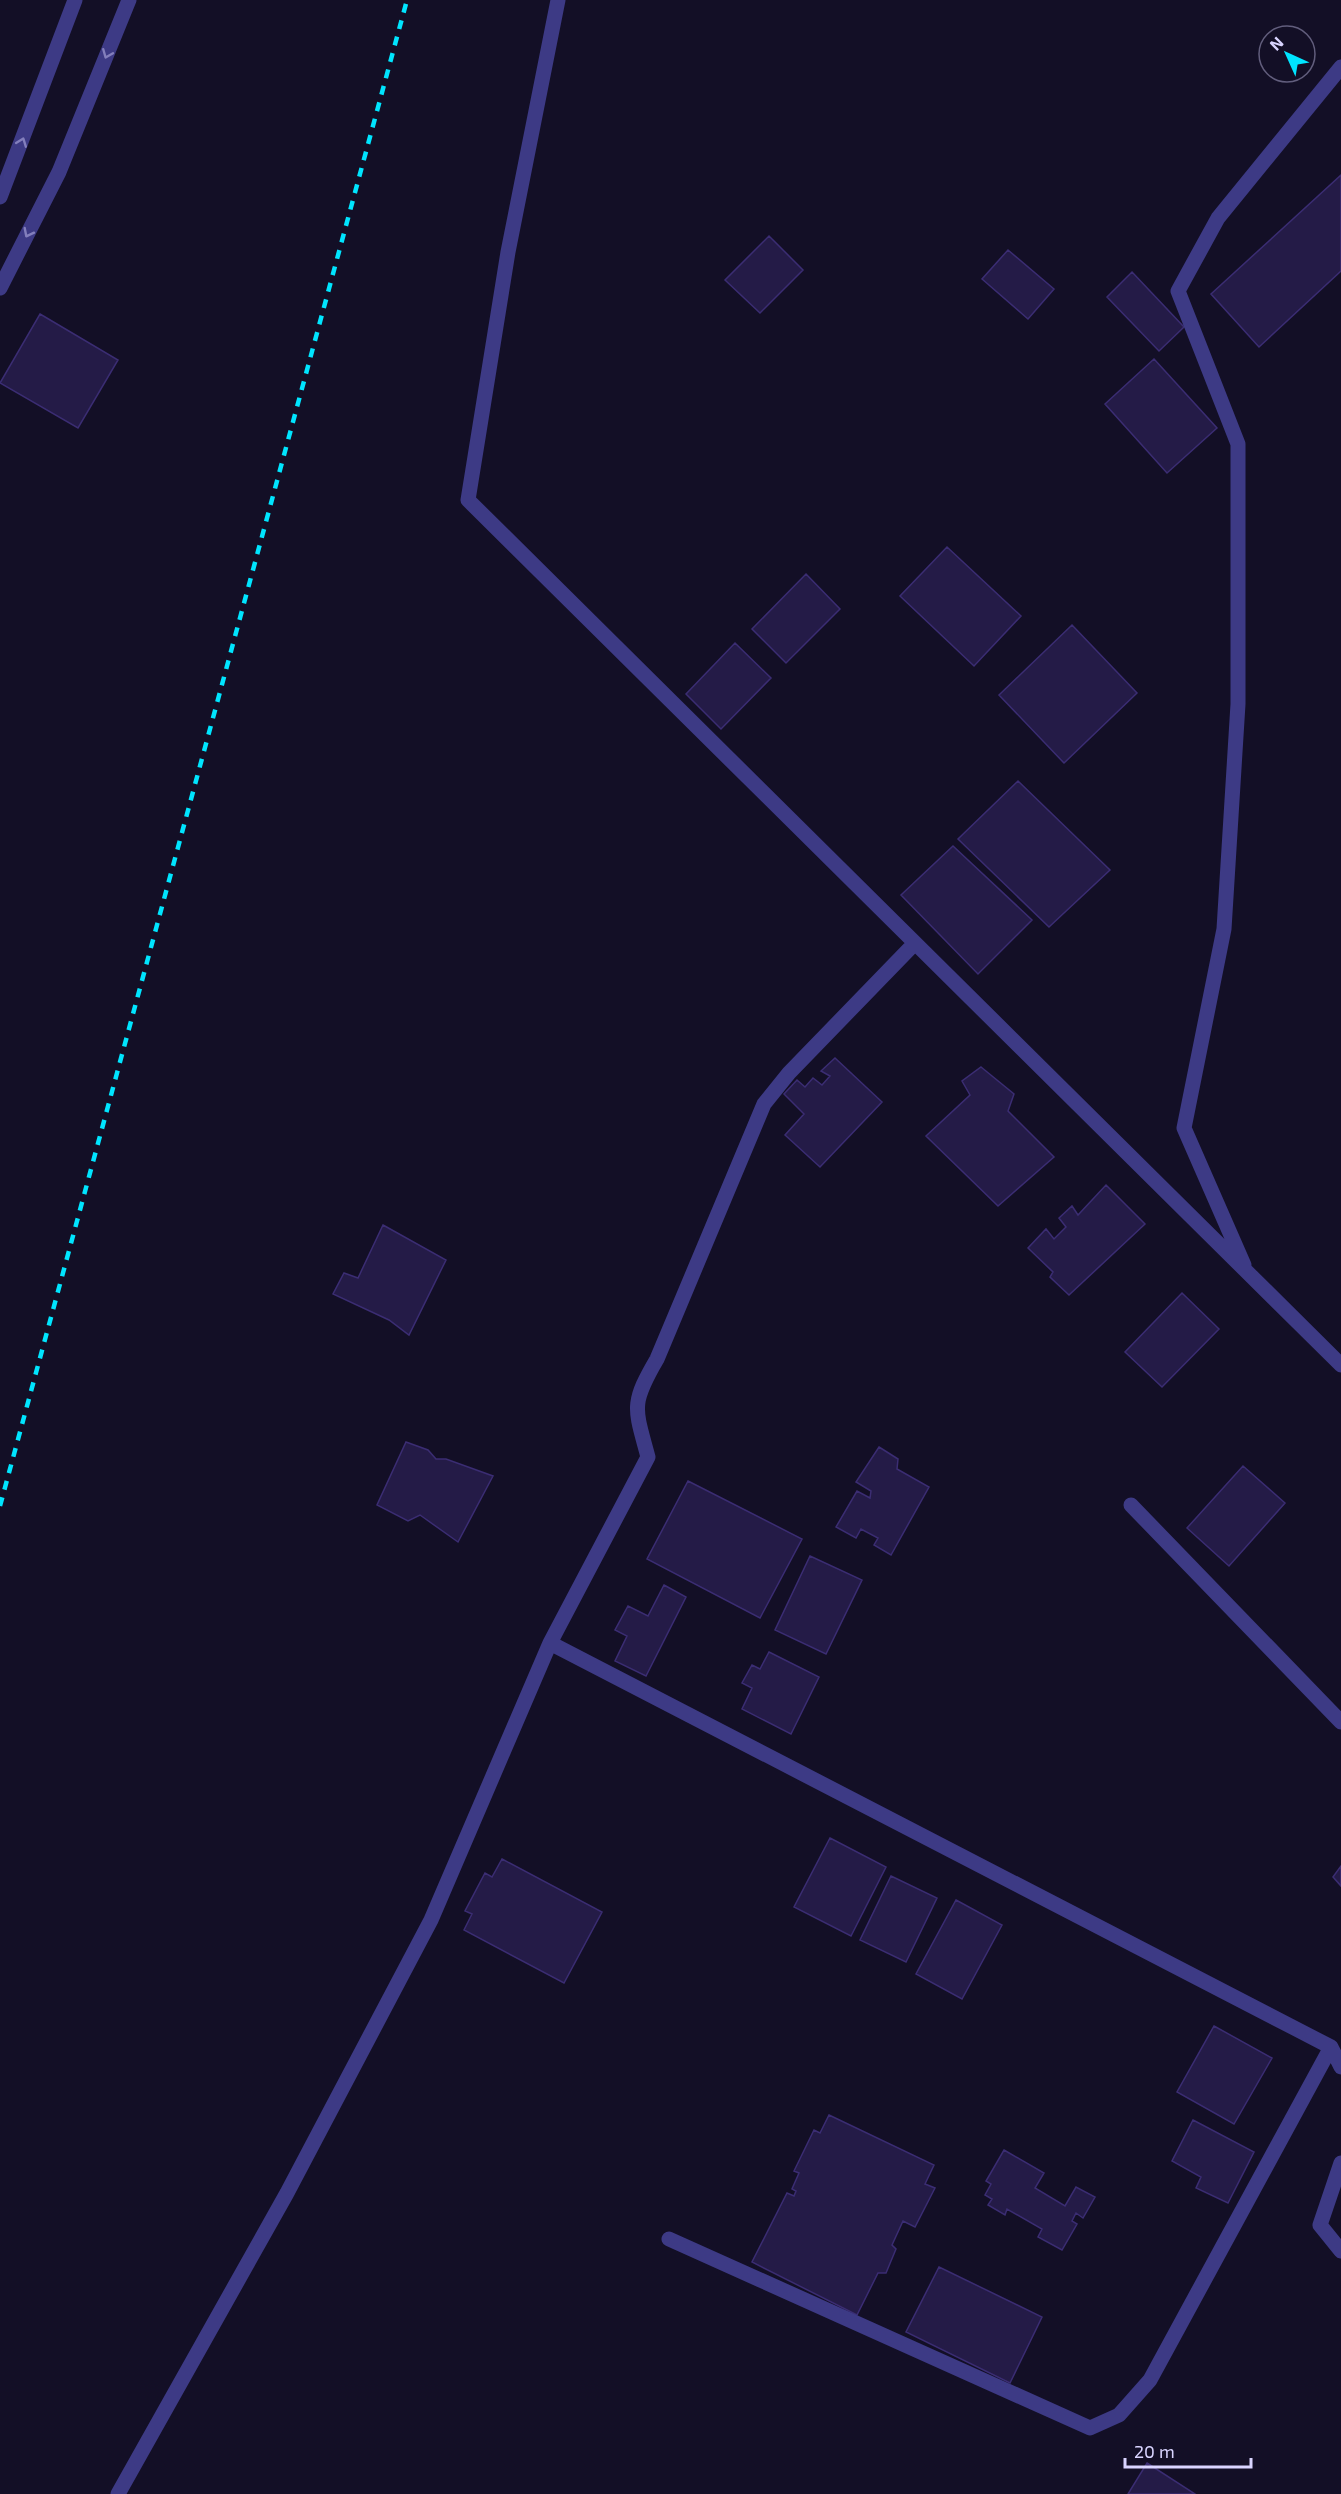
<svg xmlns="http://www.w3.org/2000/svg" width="1341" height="2494" viewBox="0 0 1341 2494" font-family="'Exo 2',sans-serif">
	<rect width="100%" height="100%" fill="#130f26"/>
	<path fill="#241b47" stroke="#3b2d73" stroke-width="1.5" d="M1341 175V271L1259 347 1211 294Z
		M769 236 803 270 760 313 725 280Z
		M1008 250 1054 289 1028 319 982 279Z
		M1132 272 1184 327 1159 351 1107 297Z
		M40 314 118 360 78 428 0 383Z
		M1154 359 1217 428 1167 473 1105 404Z
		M947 547 1021 616 974 666 900 596Z
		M806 574 840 609 786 663 752 629Z
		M1072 625 1137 693 1064 763 999 695Z
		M735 643 771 678 721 729 686 694Z
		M1018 781 1110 870 1049 927 958 839Z
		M953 846 1032 920 978 974 901 895Z
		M835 1058 882 1102 820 1167 785 1135 804 1114 784 1094 797 1080 805 1087 813 1078 822 1085 830 1076 821 1071Z
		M981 1067 1014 1094 1008 1111 1054 1157 998 1206 926 1136 970 1095 962 1081Z
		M1106 1185 1145 1224 1069 1295 1050 1277 1053 1272 1028 1248 1046 1229 1054 1239 1066 1227 1059 1218 1072 1206 1078 1215Z
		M383 1225 446 1260 409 1335 389 1320 333 1294 344 1273 358 1278Z
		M1182 1293 1219 1329 1162 1387 1125 1352Z
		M406 1442 428 1450 436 1459H446L493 1476 458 1542 420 1515 408 1521 377 1505Z
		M879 1447 898 1459 897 1469 929 1487 891 1555 874 1545 878 1538 861 1529 856 1538 836 1527 857 1491 870 1498 871 1491 856 1482Z
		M1243 1466 1285 1503 1229 1566 1187 1528Z
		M688 1481 802 1539 760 1618 647 1559Z
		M810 1556 862 1580 826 1654 775 1630Z
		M664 1585 686 1597 646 1676 615 1661 627 1636 615 1630 628 1606 648 1616Z
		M769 1652 819 1677 791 1734 742 1709 752 1688 742 1683 752 1665 760 1669Z
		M830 1838 886 1867 851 1936 794 1907Z
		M502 1859 602 1912 564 1983 464 1930 472 1914 465 1911 485 1873 492 1877Z
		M1341 1866V1886L1333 1877Z
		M891 1876 937 1898 906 1962 860 1940Z
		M956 1900 1002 1925 962 1999 916 1974Z
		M1214 2026 1272 2058 1234 2124 1177 2092Z
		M829 2115 934 2165 925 2184 935 2188 915 2227 903 2221 892 2245 896 2249 886 2273H878L857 2315 752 2262 787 2193 794 2196 796 2191 792 2189 799 2173 794 2171 814 2130 820 2133Z
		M1193 2120 1254 2152 1228 2203 1196 2188 1201 2177 1172 2161Z
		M1004 2150 1044 2173 1035 2188 1065 2206 1076 2187 1095 2197 1083 2218 1076 2213 1072 2221 1077 2224 1062 2250 1038 2237 1042 2229 1007 2209 1005 2215 988 2205 992 2199 985 2195 991 2184 986 2181Z
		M939 2267 1042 2317 1010 2383 906 2332Z
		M1147 2463 1195 2494H1128Z"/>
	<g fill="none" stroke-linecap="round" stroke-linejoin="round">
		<path stroke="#3d3a85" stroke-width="15" d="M558 0 508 252 468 500 1341 1365
			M0 197 75 0
			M0 288 59 172 129 0
			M1244 1265 1184 1128 1224 929 1238 704V444L1178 291 1218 218 1341 67
			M1131 1505 1341 1722
			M550 1643 1331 2047 1341 2067
			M1341 2163 1320 2225 1341 2251
			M669 2239 1090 2428 1119 2415 1150 2380 1331 2047
			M118 2494 287 2193 431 1920 550 1643 648 1457C635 1408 630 1405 657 1359L764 1104 789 1073 915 943"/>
		<path stroke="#00e5ff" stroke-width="4.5" stroke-dasharray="9 8" stroke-linecap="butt" d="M0 1506 407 0"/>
	</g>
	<defs><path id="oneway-chevron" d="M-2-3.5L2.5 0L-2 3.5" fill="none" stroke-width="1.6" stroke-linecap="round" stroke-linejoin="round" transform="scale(1.5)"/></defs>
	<g stroke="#837fbc">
		<use href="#oneway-chevron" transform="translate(107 54) rotate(112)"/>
		<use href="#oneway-chevron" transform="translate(22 142) rotate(-69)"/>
		<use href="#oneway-chevron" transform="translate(28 233) rotate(117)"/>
	</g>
	<g transform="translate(1287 54) rotate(315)"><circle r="28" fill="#130f26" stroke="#625e7d" stroke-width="1.5"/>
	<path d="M0-4.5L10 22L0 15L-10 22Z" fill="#00e5ff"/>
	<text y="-9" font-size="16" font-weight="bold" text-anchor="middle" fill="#d9d4ff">N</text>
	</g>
	<path d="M1125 2458v9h126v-9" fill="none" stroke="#d9d4ff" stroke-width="3"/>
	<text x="1134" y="2458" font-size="18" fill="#d9d4ff" stroke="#130f26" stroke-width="4.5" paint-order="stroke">20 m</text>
</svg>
